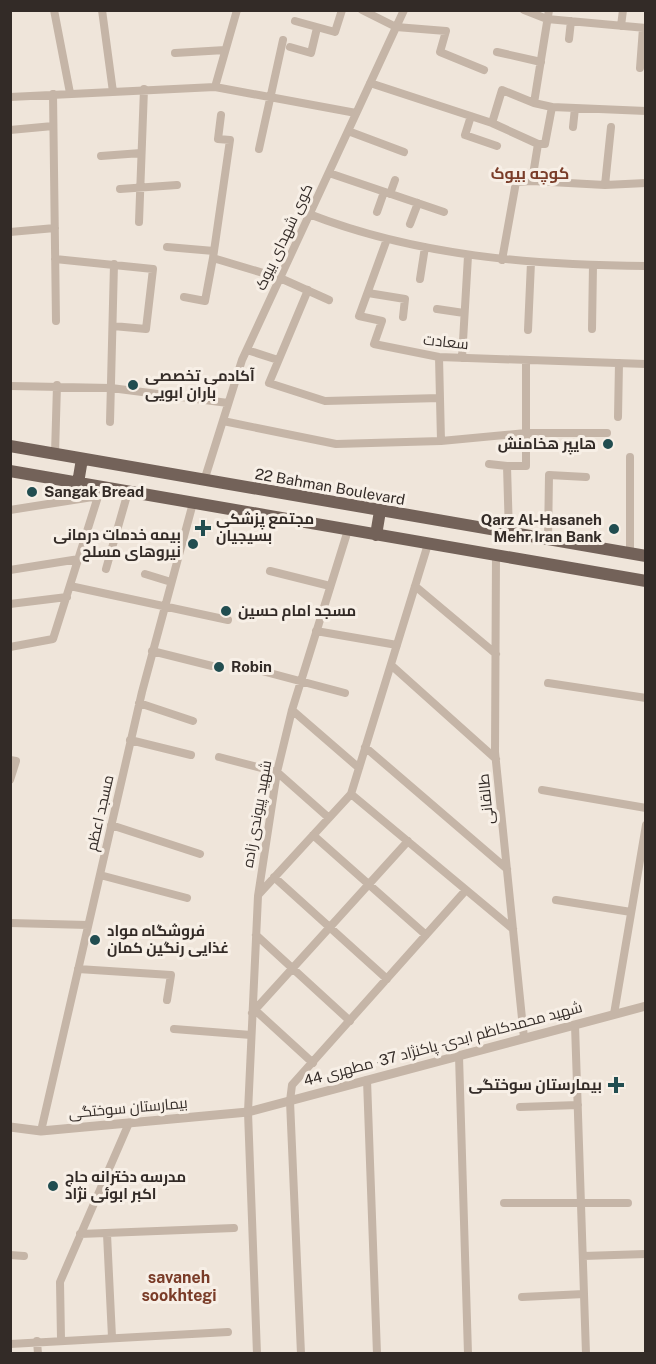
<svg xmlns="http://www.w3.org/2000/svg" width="656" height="1364" viewBox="0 0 656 1364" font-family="'Public Sans',Cairo,sans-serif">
	<rect width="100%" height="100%" fill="#efe5da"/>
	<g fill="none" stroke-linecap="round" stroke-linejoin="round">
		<path stroke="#c5b5a7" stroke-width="8" d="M54 10 70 93
			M102 10 113 92
			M362 10 396 27 446 31 440 52 484 70
			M524 10 547 19 646 28
			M295 21 335 32 342 10
			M621 26 623 10
			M569 39 571 21
			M290 47 311 53 317 28
			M497 52 541 62
			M175 53 225 50
			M640 68 643 28
			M370 83 492 123 538 144
			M215 87 237 10
			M53 94 56 321
			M10 97 215 87 356 113
			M552 107 646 111
			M221 115 218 139 230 140 213 258 280 278 329 300
			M471 116 465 135 497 146
			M492 123 502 90 534 103
			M573 127 575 108
			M10 130 53 126
			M348 131 404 152
			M259 149 283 40
			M101 156 141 153
			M329 173 444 212
			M532 181 605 185 646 183
			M605 185 611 127
			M120 189 177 185
			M390 194 395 180
			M377 212 384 192
			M309 214C417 256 531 265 646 266
			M139 222 144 89
			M410 224 418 203
			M10 232 55 228
			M387 239 359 316 382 321 374 344 439 357 646 364
			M167 247 214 251
			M55 259 153 269 146 329 113 326
			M502 260 516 182 532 181 538 144H545L552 107 534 103 549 10
			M420 279 425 247
			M308 290 269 383 325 401 440 398
			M368 293 405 299 403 317
			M184 297 205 301 213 258
			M437 309 464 313
			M592 329 593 265
			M528 330 531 262
			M247 350 278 360
			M439 357 441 441
			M462 358 468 256
			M10 386 111 388 228 403
			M618 417 619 363
			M223 421 336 444 441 441 526 433H607
			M110 422 114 264
			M55 454 57 385
			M489 464 507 466
			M204 481 242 360 404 10
			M10 510 99 496
			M509 534 507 466H526V360
			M548 541 549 475 586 477
			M150 551 178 558
			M630 554V457
			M496 555 495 752 524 1038
			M106 569 128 492
			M10 570 79 559
			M270 571 330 586
			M145 574 171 582
			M70 586 228 620
			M415 586 496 654
			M10 604 67 597
			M316 631 397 645
			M10 647 53 639 101 487
			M152 651 212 666
			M391 665 496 759
			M243 666 345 693
			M548 683 646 698
			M139 703 193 721
			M292 710 359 768
			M130 740 191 755
			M365 747 507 869
			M219 757 277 772 329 818
			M10 760 16 761 10 780
			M542 790 646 808
			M351 794 513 929
			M111 825 200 854
			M313 835 426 935
			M100 875 187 898
			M274 877 387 979
			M259 894 351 794 428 544
			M556 900 631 912
			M10 923 88 925
			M256 935 350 1021
			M78 969 171 975 167 1000
			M255 1010 313 1063
			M252 1013 408 841
			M614 1014 646 825
			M575 1025 586 1354
			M174 1029 251 1035
			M459 1056 468 1354
			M367 1080 377 1354
			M520 1107 578 1105
			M41 1131 142 692 193 503
			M504 1203H628
			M80 1234 234 1228
			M107 1234 112 1337
			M10 1255 24 1256
			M583 1256 646 1254
			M522 1297 584 1294
			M61 1339 60 1282 129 1123
			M37 1341 38 1354
			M10 1344 228 1332
			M257 1354 248 1112 258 896 277 772 292 710 348 530
			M301 1354 290 1101 292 1085 466 890"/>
		<path stroke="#c5b5a7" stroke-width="9" d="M10 1127 41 1131 248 1112 646 1006"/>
		<path stroke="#736259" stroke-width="12" d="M10 446 646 556
			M10 471 646 581
			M78 483 82 459
			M376 535 380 511"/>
	</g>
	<g fill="#214d50" stroke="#f7efe6" stroke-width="2">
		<circle cx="133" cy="385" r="6"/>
		<circle cx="608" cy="444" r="6"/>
		<circle cx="32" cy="492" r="6"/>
		<path d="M200 519h6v6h6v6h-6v6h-6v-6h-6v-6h6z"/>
		<circle cx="614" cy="529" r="6"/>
		<circle cx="193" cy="544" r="6"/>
		<circle cx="226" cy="611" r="6"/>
		<circle cx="219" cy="667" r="6"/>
		<circle cx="95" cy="940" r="6"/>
		<path d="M613 1076h6v6h6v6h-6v6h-6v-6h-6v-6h6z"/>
		<circle cx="53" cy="1186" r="6"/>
	</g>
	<g text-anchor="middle" stroke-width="6" stroke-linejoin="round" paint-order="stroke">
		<g font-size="15" fill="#332b27" stroke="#f7efe6">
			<text transform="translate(284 237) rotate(-65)" y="5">کوی شهدای بیوک</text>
			<text transform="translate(446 342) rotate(6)" y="5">سعادت</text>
			<text transform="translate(330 487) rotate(10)" y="5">22 Bahman Boulevard</text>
			<text transform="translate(486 799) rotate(-96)" y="5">طالقانی</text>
			<text transform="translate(100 813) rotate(-77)" y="5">مسجد اعظم</text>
			<text transform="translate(257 814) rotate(-80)" y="5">شهید پیوندی زاده</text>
			<text transform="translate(443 1044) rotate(-15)" y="5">شهید محمدکاظم ابدی- پاکنژاد 37- مطهری 44</text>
			<text transform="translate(128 1108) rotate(-5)" y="5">بیمارستان سوختگی</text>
		</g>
		<g font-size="15" font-weight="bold" fill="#332b27" stroke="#f7efe6" text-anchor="start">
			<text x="145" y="381">آکادمی تخصصی<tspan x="145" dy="17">باران ابویی</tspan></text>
			<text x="596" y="449" text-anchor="end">هایپر هخامنش</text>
			<text x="44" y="497">Sangak Bread</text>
			<text x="216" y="524">مجتمع پزشکی<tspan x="216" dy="17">بسیجیان</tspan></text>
			<text x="602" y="525" text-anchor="end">Qarz Al-Hasaneh<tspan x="602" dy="17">Mehr Iran Bank</tspan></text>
			<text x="181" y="540" text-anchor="end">بیمه خدمات درمانی<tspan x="181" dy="17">نیروهای مسلح</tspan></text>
			<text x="238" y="616">مسجد امام حسین</text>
			<text x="231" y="672">Robin</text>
			<text x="107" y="936">فروشگاه مواد<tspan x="107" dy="17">غذایی رنگین کمان</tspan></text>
			<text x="602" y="1090" text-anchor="end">بیمارستان سوختگی</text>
			<text x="65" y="1182">مدرسه دخترانه حاج<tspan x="65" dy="17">اکبر ابوئی نژاد</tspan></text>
		</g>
		<g font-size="16" font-weight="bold" fill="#7a3c28" stroke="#f7efe6">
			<text x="530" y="179">کوچه بیوک</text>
			<text x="179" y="1283">savaneh<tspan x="179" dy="18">sookhtegi</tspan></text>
		</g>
	</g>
	<rect width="656" height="1364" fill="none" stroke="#332b27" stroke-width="24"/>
</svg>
